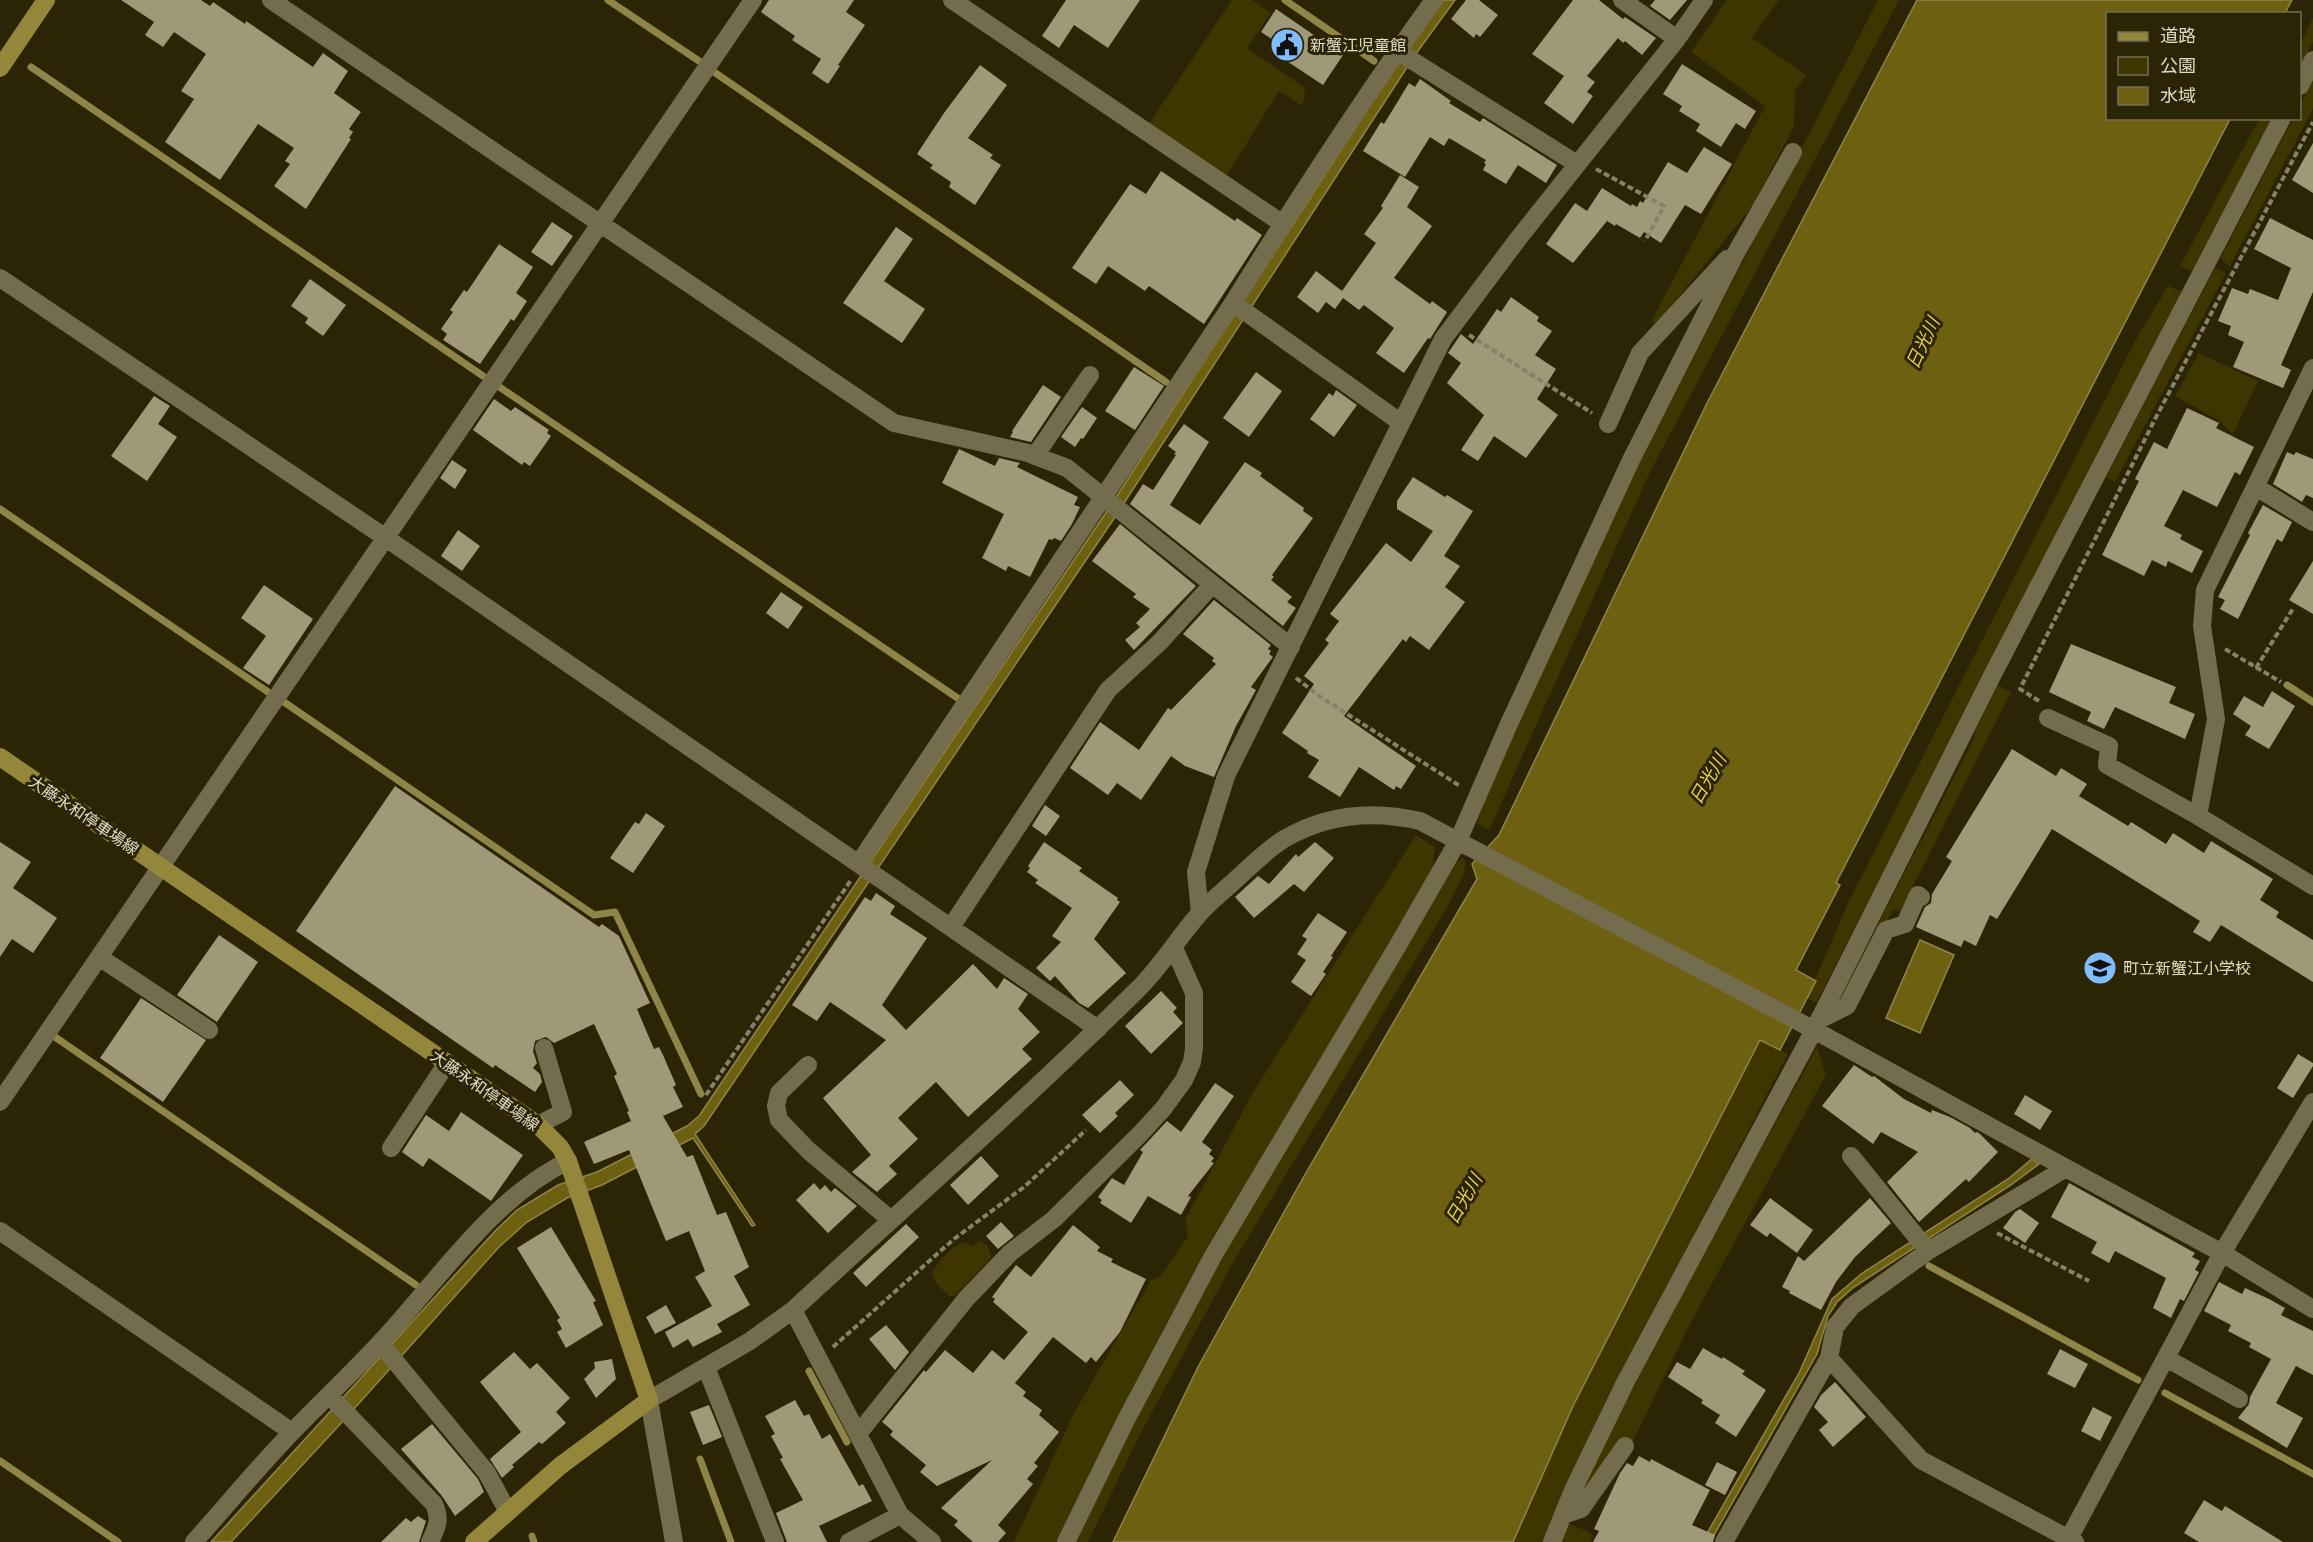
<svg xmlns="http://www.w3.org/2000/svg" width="2313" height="1542" viewBox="0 0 2313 1542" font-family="Karla,'Noto Sans JP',sans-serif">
	<rect width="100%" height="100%" fill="#2b2506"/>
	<path fill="#3e3500" d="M1232 0H1252L1271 13 1247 48 1305 88 1303 106 1279 91 1227 175 1148 125Z
		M1727 0H1779L1752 38 1806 75 1795 91 1794 126 1752 207 1657 323 1651 322 1765 106 1691 52Z
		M1878 0H1899L1650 472 1489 830 1477 823 1491 782 1638 465Z
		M2313 18V42L2300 68V44Z
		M2313 79V109L2230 266 2220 259 2293 119 2300 118V105Z
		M2259 119H2273L2193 272 2180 266Z
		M2215 268 2226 273 2115 482 2106 477Z
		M2168 286 2183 292 1816 1003 1807 998 1849 901 2135 341Z
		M2199 353 2258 381 2233 434 2218 420 2175 396Z
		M1998 685 2011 692 1900 912 1893 910 1847 996 1836 1005 1974 739 1975 731Z
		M1416 835 1435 847 1432 871 1060 1542H1014L1074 1413 1151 1280 1160 1277 1188 1236 1185 1220 1252 1094Z
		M1462 858 1465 860 1464 874 1448 906 1235 1259 1139 1436 1088 1542H1073L1218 1260 1448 870Z
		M1760 1039 1788 1054 1620 1377 1545 1542H1513L1573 1406Z
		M1817 1047 1826 1075 1691 1322 1632 1443 1579 1505 1580 1490 1632 1385Z
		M979 1241C987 1243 991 1251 991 1258L955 1296H949L937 1284 932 1275C937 1261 951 1247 965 1242L972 1246Z
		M1568 1523 1589 1532 1593 1537 1591 1542H1560Z"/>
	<path fill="#6d6011" stroke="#8f8549" stroke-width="1.5" d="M1443 0H1455L1415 55 1115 517 704 1126 695 1134 755 1225 752 1226 693 1138 602 1185 567 1198 527 1222 499 1247 344 1420 231 1542H211L496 1230 517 1210 558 1185 597 1172 687 1126 699 1116 1107 511 1398 62Z
		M1917 0H2292L2285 13 2108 14V118L2230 119 1836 883 1840 885 1796 970 1816 981 1780 1050 1760 1040 1573 1406 1513 1542H1113L1198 1367 1303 1178 1477 879 1472 864 1499 835 1706 405Z
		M1920 940 1954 955 1920 1033 1886 1018Z
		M2032 1159 2039 1164 2011 1185 1854 1287 1837 1302 1828 1316 1817 1354 1710 1542H1702L1799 1373 1832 1299 1861 1274 2008 1179Z"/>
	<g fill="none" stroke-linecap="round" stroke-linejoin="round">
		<path stroke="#8f8549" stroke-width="7" d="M608 0 699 61
			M1285 0 1374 61
			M31 67 483 376
			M714 72 1166 382
			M498 386 959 699
			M0 509 268 692
			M2287 685 2313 702
			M284 702 594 915 615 912 701 1094
			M55 1037 416 1285
			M1929 1266 2138 1380
			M809 1371 847 1442
			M2165 1393 2313 1474
			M700 1459 731 1542
			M0 1461 118 1542
			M532 1536 534 1542"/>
	</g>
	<path fill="#9f9978" d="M121 0H201L210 6 213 2 245 24 246 21 313 67 323 53 348 71 334 93 361 112 349 129 353 132 349 138 351 139 306 209 274 186 290 164 285 161 294 148 258 124 220 180 165 142 194 99 181 91 206 54 174 32 163 47 145 35 154 22Z
		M769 0H854L846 12 865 25 838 65 840 66 828 84 812 73 821 59 792 40 795 36 761 12Z
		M1066 0H1140L1108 48 1074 25 1059 48 1042 36Z
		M1466 0H1479L1498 15 1480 37 1476 34 1474 38 1451 19Z
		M1573 0H1599L1623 19 1625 17 1656 38 1642 55 1625 41 1623 43 1618 38 1587 76 1595 82 1587 92 1593 96 1573 124 1544 103 1564 76 1532 54Z
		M1655 0H1687L1670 20 1650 6Z
		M1276 9 1343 55 1323 85 1270 50 1276 42 1261 32Z
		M1682 64 1756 111 1745 129 1736 123 1721 147 1696 131 1700 124 1679 111 1682 106 1663 94Z
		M980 65 1007 85 968 138 993 155 990 158 1001 165 975 205 949 187 951 182 930 168 933 165 917 154 944 113Z
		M1420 79 1451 101 1449 103 1480 122 1483 118 1557 165 1546 183 1518 165 1506 184 1483 170 1486 164 1484 163 1486 160 1449 138 1444 146 1430 137 1405 177 1363 151 1381 122 1384 124 1409 83 1415 87Z
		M2313 143V193L2292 180Z
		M1704 147 1732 164 1701 214 1685 205 1661 243 1644 232 1640 238 1616 224 1615 226 1607 221 1573 263 1546 244 1575 203 1587 211 1602 188 1631 206 1632 204 1637 207 1640 201 1643 203 1668 162 1687 173Z
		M1161 171 1235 221 1237 218 1262 235 1204 324 1149 286 1145 291 1108 266 1096 284 1072 268 1130 184 1146 194Z
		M1400 175 1419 187 1407 207 1432 226 1394 278 1430 304 1432 301 1447 312 1430 339 1428 338 1404 373 1376 353 1394 328 1364 305 1359 310 1343 298 1335 309 1326 302 1318 313 1297 297 1316 271 1342 291 1376 243 1364 234 1383 208 1381 206Z
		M2270 218 2313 240V292L2281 365 2291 370 2283 388 2233 367 2244 342 2228 335 2231 326 2218 321 2232 288 2248 294 2250 289 2278 300 2291 268 2254 249Z
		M552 222 573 236 552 266 531 252Z
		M896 227 913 239 884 281 925 309 902 343 843 303Z
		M499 244 533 267 516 293 527 301 514 321 511 319 480 364 443 340 447 334 441 329 453 312 450 310 464 290 467 292Z
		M310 279 346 305 323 336 305 323 308 318 291 306Z
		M1511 297 1539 317 1537 321 1552 331 1535 355 1556 369 1537 399 1558 415 1526 458 1494 436 1478 461 1461 450 1484 415 1447 383 1461 363 1448 353 1461 334 1473 344 1497 309 1501 312Z
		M1134 367 1164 386 1135 430 1105 411Z
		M1256 372 1282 391 1249 437 1223 418Z
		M1043 385 1061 397 1031 442 1010 437 1013 432 1012 431Z
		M1336 390 1357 405 1334 437 1310 419 1329 393 1333 396Z
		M154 396 170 406 158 424 177 437 147 481 111 456Z
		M494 399 511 411 515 407 549 430 547 433 551 436 530 466 524 462 522 465 473 430Z
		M1082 407 1097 418 1083 439 1081 438 1075 447 1061 437Z
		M2187 408 2219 423 2216 428 2254 447 2240 475 2235 472 2217 507 2183 490 2164 526 2182 535 2180 539 2203 551 2192 573 2168 561 2166 567 2152 560 2144 576 2102 555 2139 481 2135 479 2154 442 2167 449Z
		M1184 424 1209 442 1170 505 1200 525 1245 462 1262 473 1260 476 1304 508 1303 511 1313 518 1272 575 1274 577 1271 580 1292 597 1287 602 1296 608 1283 626 1130 504 1143 484 1153 490 1176 455 1174 454 1176 452 1168 446Z
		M959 449 995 466 999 458 1020 463 1017 467 1078 497 1074 505 1080 507 1072 524 1061 541 1054 538 1052 540 1049 539 1030 577 1008 566 1006 571 982 558 1004 514 942 483Z
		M2287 452 2294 455 2296 452 2313 459V498L2306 495 2302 502 2273 484Z
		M452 460 467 470 455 489 440 478Z
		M1413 477 1445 497 1447 495 1473 511 1444 556 1460 566 1445 587 1465 602 1429 650 1410 636 1406 642 1403 639 1344 716 1416 766 1401 789 1396 786 1394 790 1359 767 1340 797 1308 777 1319 760 1307 753 1308 751 1282 733 1314 684 1304 676 1329 643 1325 640 1339 621 1330 614 1386 543 1411 562 1433 531 1397 509V501Z
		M2263 505 2292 522 2282 542 2277 539 2238 619 2220 609 2225 600 2218 597 2250 535 2248 533Z
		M1120 524 1196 586 1134 650 1125 640 1140 627 1136 623 1150 609 1133 597 1136 594 1092 561Z
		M458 530 480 546 462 571 441 556Z
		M2313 561V614L2289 600Z
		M264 585 313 619 269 685 243 668 266 636 241 618Z
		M781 592 803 607 788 629 766 613Z
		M1214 600 1271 645 1268 649 1271 651 1269 654 1273 657 1251 687 1256 690 1236 726 1214 777 1185 766 1171 756 1141 800 1117 783 1108 795 1070 768 1100 722 1139 750 1168 708 1171 710 1216 664 1212 661 1214 658 1183 634Z
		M2071 644 2176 687 2169 703 2195 714 2185 739 2115 707 2104 729 2087 721 2091 712 2049 692Z
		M2272 691 2295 706 2269 749 2245 735 2251 726 2233 714 2244 696 2263 707Z
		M2012 749 2056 776 2061 768 2087 784 2079 796 2128 826 2131 822 2166 844 2173 833 2204 853 2211 841 2273 879 2260 900 2279 912 2276 917 2313 940V982L2221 925 2210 942 2193 932 2200 921 2052 829 1997 919 1990 915 1976 946 1964 940 1961 947 1916 927 1925 907 1931 903 1932 894 1952 861 1946 857Z
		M395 786 599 927 602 924 619 936 650 1003 637 1009 654 1049 659 1047 663 1055 676 1085 673 1087 683 1107 663 1116 687 1157 693 1155 717 1215 726 1212 749 1267 734 1276 750 1305 717 1324 722 1332 693 1347 688 1339 673 1348 665 1332 712 1306 695 1277 705 1271 689 1231 666 1241 629 1150 594 1164 584 1142 631 1121 627 1112 629 1111 614 1076 617 1074 594 1024 554 1043 546 1037 535 1041 533 1051 537 1063 533 1068 540 1074 542 1082 535 1092 495 1065 493 1068 296 931Z
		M1045 805 1060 816 1046 836 1032 826Z
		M646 813 665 826 633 873 610 858 635 822 639 824Z
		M0 842 31 862 13 888 57 918 33 953 12 939 0 957Z
		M1044 842 1082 868 1079 871 1118 898 1117 900 1120 902 1094 939 1126 973 1088 1008 1079 1003 1055 976 1050 981 1036 968 1061 942 1052 936 1072 908 1035 883 1038 880 1027 872 1030 868 1028 866Z
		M1315 842 1334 858 1304 892 1294 884 1254 918 1235 897 1258 876 1269 884 1296 854 1298 857Z
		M876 893 895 906 890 914 927 938 882 1005 906 1030 973 964 997 989 1004 978 1028 994 1018 1009 1040 1032 1022 1049 1032 1059 968 1117 936 1082 898 1118 918 1139 889 1166 897 1174 877 1192 852 1172 871 1155 823 1098 886 1040 830 1002 817 1021 792 1005 865 897 871 901Z
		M1318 913 1347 932 1331 956 1333 957 1323 972 1326 974 1311 996 1291 982 1306 960 1297 954 1307 939 1302 936Z
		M219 935 258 962 217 1022 177 995Z
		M1161 991 1177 1008 1173 1012 1183 1023 1151 1054 1125 1026Z
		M141 998 206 1040 163 1102 100 1058Z
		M2298 1054 2313 1063V1066L2293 1098 2277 1088Z
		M1854 1065 1872 1077 1874 1076 1904 1099 1931 1113 1932 1110 1950 1117 1970 1128 1975 1133 1977 1132 1980 1134 1998 1152 1969 1182 1966 1179 1919 1222 1887 1182 1918 1152 1881 1132 1873 1144 1822 1106Z
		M1120 1080 1134 1095 1115 1113 1118 1116 1100 1133 1082 1115Z
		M1215 1083 1234 1096 1202 1142 1212 1150 1209 1154 1214 1158 1211 1162 1214 1163 1188 1196 1191 1197 1181 1215 1148 1196 1131 1223 1100 1203 1102 1200 1098 1197 1112 1178 1124 1185 1143 1152 1140 1150 1167 1121 1181 1132Z
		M2025 1095 2052 1111 2040 1130 2014 1114Z
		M461 1112 523 1155 491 1201 429 1158 423 1167 402 1152 426 1115 449 1131Z
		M981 1156 999 1176 968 1205 950 1185Z
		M814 1183 820 1190 825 1185 831 1192 835 1188 857 1206 828 1233 796 1200Z
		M2069 1183 2195 1253 2192 1257 2200 1261 2195 1270 2199 1272 2184 1301 2180 1299 2171 1318 2153 1308 2166 1278 2115 1251 2109 1263 2091 1253 2097 1242 2051 1217Z
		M1770 1198 1813 1230 1797 1253 1770 1233 1767 1237 1750 1225Z
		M1870 1198 1891 1223 1855 1257 1836 1282 1821 1310 1789 1293 1790 1291 1782 1287 1798 1256 1804 1261Z
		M2020 1209 2039 1223 2025 1243 2003 1228 2015 1212Z
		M1001 1222 1014 1236 998 1249 986 1236Z
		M906 1224 919 1237 866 1287 853 1273Z
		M1073 1225 1100 1247 1097 1251 1113 1259 1111 1262 1146 1279 1120 1332 1096 1362 1091 1357 1086 1363 1053 1337 1015 1383 1026 1392 1023 1396 1042 1410 1039 1415 1059 1432 1034 1463 1038 1466 1027 1479 1033 1484 998 1525 1006 1533 998 1542H973L954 1525 958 1521 941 1508 992 1460 937 1486 920 1472 926 1465 890 1435 893 1431 882 1422 924 1370 926 1372 945 1350 973 1373 992 1350 1004 1360 1028 1332 993 1302 995 1299 992 1297 1016 1265 1031 1277Z
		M551 1227 596 1301 593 1302 603 1325 566 1348 557 1332 562 1329 557 1320 560 1318 517 1248Z
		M2219 1282 2242 1294 2245 1288 2269 1299 2285 1308 2281 1315 2313 1331V1375L2296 1366 2276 1403 2303 1418 2287 1448 2238 1418 2249 1404 2250 1397 2271 1359 2249 1347 2251 1343 2228 1331 2231 1325 2204 1311Z
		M666 1305 676 1323 655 1334 646 1317Z
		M886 1325 909 1352 895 1370 869 1339Z
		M1703 1348 1722 1359 1723 1357 1745 1371 1742 1374 1766 1390 1736 1437 1715 1423 1720 1415 1701 1403 1703 1400 1668 1377 1677 1362 1690 1369Z
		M2060 1349 2088 1364 2075 1388 2047 1374Z
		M514 1352 530 1369 537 1363 570 1398 556 1412 566 1423 542 1444 539 1442 512 1465 514 1467 502 1478 490 1459 521 1432 480 1382Z
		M612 1359 616 1379 596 1398 584 1379 595 1368 594 1362Z
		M1835 1382 1866 1417 1833 1447 1819 1430 1828 1422 1814 1407 1821 1395Z
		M795 1400 804 1416 809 1414 822 1439 830 1434 859 1486 863 1484 872 1501 819 1526 827 1542H787L776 1513 803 1500 780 1459 783 1458 771 1436 775 1434 765 1416Z
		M709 1405 722 1437 703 1445 690 1412Z
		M2093 1407 2112 1417 2100 1441 2081 1431Z
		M432 1424 478 1479 484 1492 455 1516 442 1496 401 1449Z
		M1639 1456 1650 1462 1651 1459 1710 1490 1692 1525 1715 1535 1713 1542H1593L1599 1531 1594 1529 1620 1473 1627 1463 1633 1466Z
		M1717 1462 1737 1472 1725 1495 1705 1485Z
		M2204 1500 2222 1511 2225 1506 2283 1542H2199L2184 1533Z
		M418 1516 426 1521 419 1542H381L406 1518 411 1522Z"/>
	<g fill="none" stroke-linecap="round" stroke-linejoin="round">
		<path stroke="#86826a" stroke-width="4" stroke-dasharray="6 3" stroke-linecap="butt" d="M1596 169 1664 206 1645 241
			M1469 335 1592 413
			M2225 649 2281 682
			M2256 668 2294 607
			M1296 678 1322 698 1460 786
			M2039 701 2020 689 2155 419 2313 122
			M706 1095 851 880
			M1997 1233 2089 1281
			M833 1347 954 1239 1024 1187 1086 1130"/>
		<path stroke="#736d4d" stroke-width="18" d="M271 0 894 423 1028 453 1067 468 1291 647
			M952 0 1283 224
			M1622 0 1677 39
			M1397 51 1577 164
			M2300 86 2313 60
			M0 278 386 538 1098 1029
			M1233 303 1400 422
			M2313 368 2205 590 2202 626 2216 719 2198 816 2313 886
			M1608 424 1640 353 1727 259
			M1035 456 1090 375
			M2256 487 2313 522
			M2048 718 2109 746 2107 765 2198 816
			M859 863 1233 303C1297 200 1363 98 1434 0
			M1200 913 1196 872 1226 776 1443 339 1518 239 1677 39 1704 0
			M951 927 1108 690 1159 643 1212 585
			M99 957 209 1030
			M1819 1020 1847 1006 1886 930 1905 924 1918 895 1921 897
			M808 1065 779 1093 776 1106 779 1120 809 1151 891 1220
			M0 1102 753 0
			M538 1125 563 1112 544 1048
			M391 1148 447 1063
			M1851 1156 1928 1251
			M0 1231 292 1432
			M793 1310 900 1515 932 1542
			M380 1343 487 1473 508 1512
			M1829 1358 1921 1460 2075 1542
			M2166 1358 2239 1399
			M706 1367 775 1542
			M329 1395 434 1504C441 1519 437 1527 430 1542
			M858 1434 966 1299 1010 1253 1054 1219 1140 1134 1163 1109 1184 1080 1192 1062 1194 1048V993L1174 948
			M1563 1515 1581 1509 1625 1446
			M194 1542C227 1505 259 1466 294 1430 322 1401 352 1373 380 1343 437 1282 492 1198 568 1161
			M674 1542 649 1400 750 1341 793 1310C909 1203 1027 1099 1139 988 1162 965 1178 938 1199 914 1209 903 1221 893 1232 883 1249 868 1265 851 1284 839 1327 814 1373 810 1420 821L1803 1024 2066 1168 2222 1253 2313 1309
			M849 1542 900 1515
			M1066 1542 1126 1420 1213 1256 1397 947 1458 841 1508 726 1631 460 1736 253 1793 152
			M1552 1542 1574 1488 1626 1381 1814 1030 1993 674 2282 118
			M1724 1542 1829 1358 1835 1327 1852 1306 1928 1251 2066 1168
			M2067 1542 2222 1253 2313 1102"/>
		<path stroke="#94873c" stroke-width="18" d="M0 68 46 0
			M0 757 538 1125 560 1147 568 1161 649 1400 560 1466 474 1542"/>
	</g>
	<defs>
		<g id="civic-disc" transform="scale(1.725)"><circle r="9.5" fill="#80bdfa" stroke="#2b2506"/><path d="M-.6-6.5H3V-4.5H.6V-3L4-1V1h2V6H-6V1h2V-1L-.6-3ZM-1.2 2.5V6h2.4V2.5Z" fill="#111"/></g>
		<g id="school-disc" transform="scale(1.725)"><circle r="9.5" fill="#80bdfa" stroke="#2b2506"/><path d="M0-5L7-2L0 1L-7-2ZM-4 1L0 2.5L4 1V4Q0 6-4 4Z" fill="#111"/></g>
	</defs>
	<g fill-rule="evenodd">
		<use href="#civic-disc" x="1287" y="45"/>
		<use href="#school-disc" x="2100" y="968"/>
	</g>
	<g text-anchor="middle" stroke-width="6" stroke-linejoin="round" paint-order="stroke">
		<g font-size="16" fill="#dfdccb" stroke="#2b2506" text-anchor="start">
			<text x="1310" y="51">新蟹江児童館</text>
			<text x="2123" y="974">町立新蟹江小学校</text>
		</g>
		<g font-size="16" fill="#dfdccb" stroke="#2b2506">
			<text transform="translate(84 815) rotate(34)" y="6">大藤永和停車場線</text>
			<text transform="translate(485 1090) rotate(35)" y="6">大藤永和停車場線</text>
		</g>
		<g font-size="18" font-style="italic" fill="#e7d04f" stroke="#2b2506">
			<text transform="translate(1923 343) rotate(-65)" y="6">日光川</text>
			<text transform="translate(1708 779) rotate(-60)" y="6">日光川</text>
			<text transform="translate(1464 1199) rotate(-60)" y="6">日光川</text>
		</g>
	</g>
	<rect x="2106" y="12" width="195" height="108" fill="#2b2506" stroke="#736e55" stroke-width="1.5"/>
	<rect x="2118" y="32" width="30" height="9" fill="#94873c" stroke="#736e55" stroke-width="1.5"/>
	<text x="2160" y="42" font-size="18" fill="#dfdccb">道路</text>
	<rect x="2118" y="57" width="30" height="18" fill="#3e3500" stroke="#736e55" stroke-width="1.5"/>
	<text x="2160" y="72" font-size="18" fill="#dfdccb">公園</text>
	<rect x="2118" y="87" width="30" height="18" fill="#6d6011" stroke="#736e55" stroke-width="1.5"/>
	<text x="2160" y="102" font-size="18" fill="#dfdccb">水域</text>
</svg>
